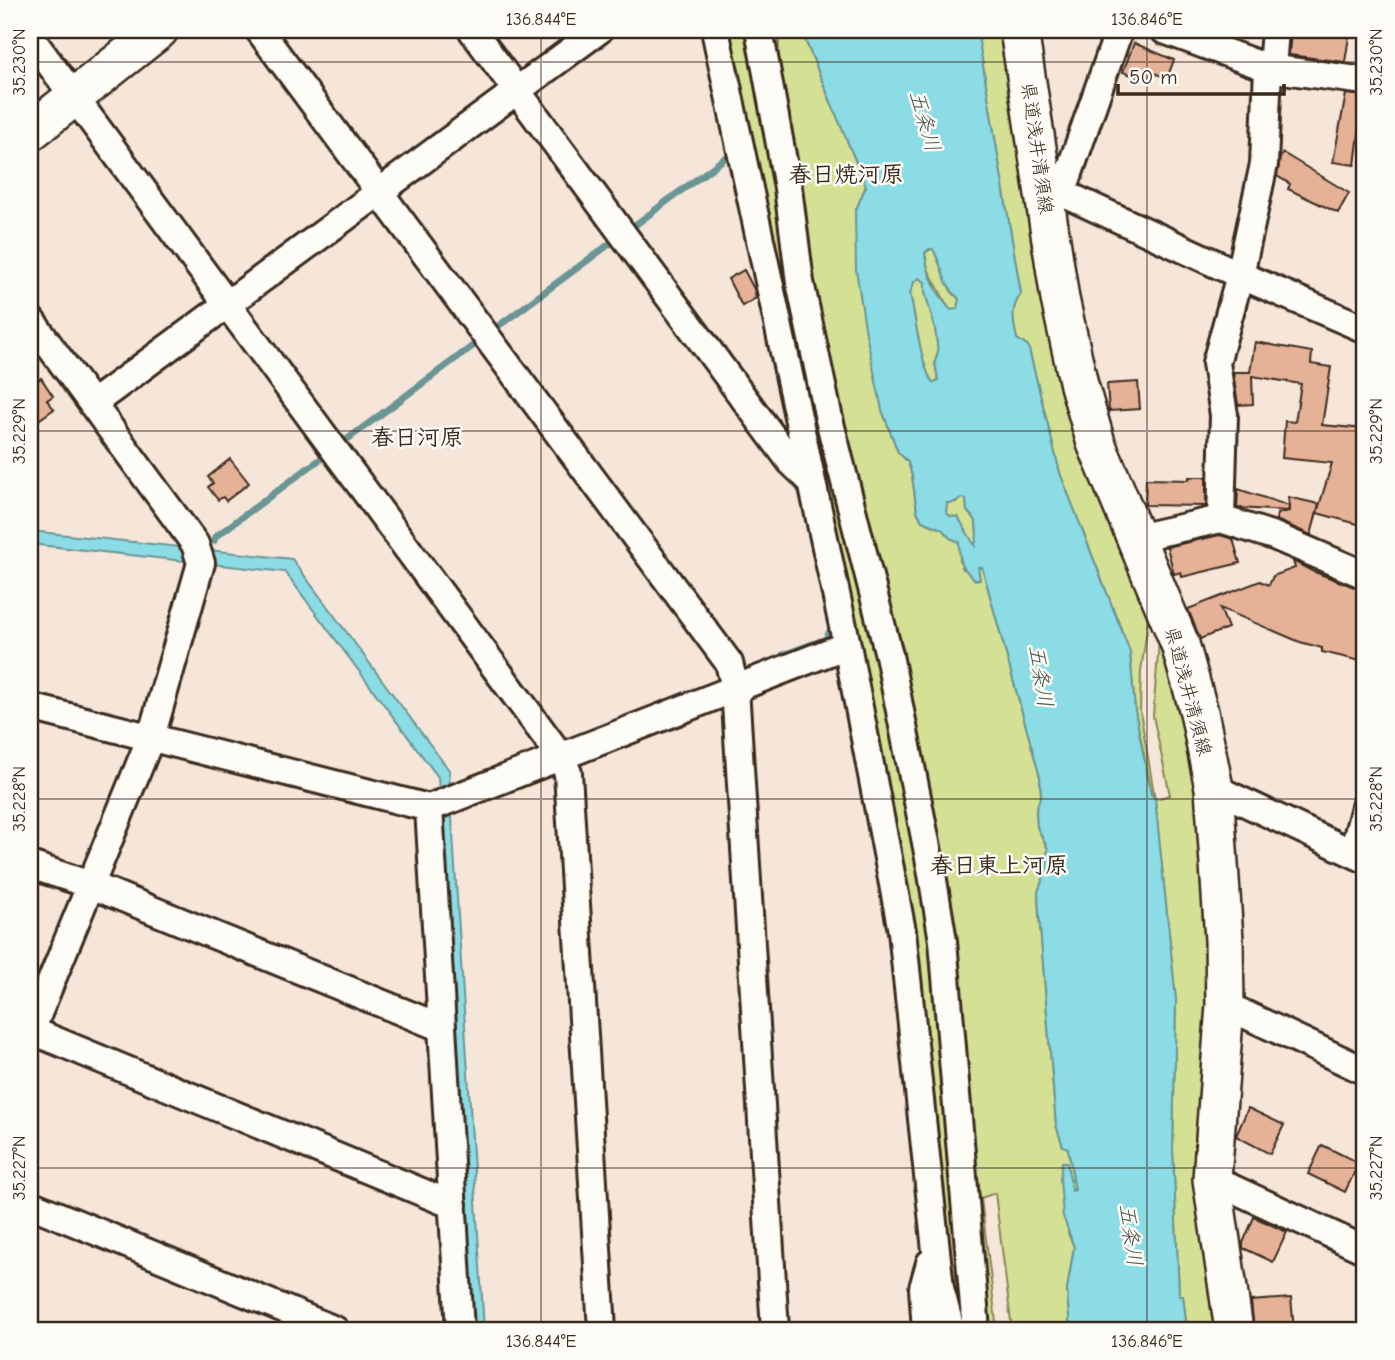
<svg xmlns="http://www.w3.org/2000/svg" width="1395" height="1360" viewBox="0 0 1395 1360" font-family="'Comic Neue','Klee One',sans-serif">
	<rect width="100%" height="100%" fill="#f6e6da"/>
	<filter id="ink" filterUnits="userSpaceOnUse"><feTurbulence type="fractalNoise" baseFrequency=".0143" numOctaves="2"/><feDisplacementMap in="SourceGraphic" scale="14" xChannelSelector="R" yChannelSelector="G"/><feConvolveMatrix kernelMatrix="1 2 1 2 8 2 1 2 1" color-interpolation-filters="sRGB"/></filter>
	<g filter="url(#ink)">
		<path fill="#d4e093" stroke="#888558" stroke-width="2" d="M721 30H750L884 664 926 885 970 1330H959L949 1287 912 946Z
			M776 30H801L866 186 855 212 882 410 898 452 908 462 912 476 917 511 922 521 942 529 950 538 959 542 960 562 963 569 982 567 1040 777 1041 795 1036 810 1037 827 1048 849 1046 871 1038 892 1039 914 1056 1125 1063 1146 1068 1147 1075 1190H1071L1068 1233 1074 1247 1067 1290 1070 1330H1012L995 1193 981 1198 997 1330H984L962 1108 777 94 779 41Z
			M977 30H1006L1150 608 1141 671 1140 711 1155 799 1170 795 1153 716 1159 641 1163 639 1203 793 1221 1330H1187L1183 1296 1179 1295 1173 1149 1176 1000 1155 800 1152 794 1135 711 1130 652 1060 473 1028 346 1017 339C1013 322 1010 308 1021 294Z
			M933 248 951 291 959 299 958 309 951 310 948 307 928 269 925 253Z
			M918 278 925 282V292L935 328 938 352 935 362 938 380 934 383C921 373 915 312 910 293L914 282Z
			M961 498H966L967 511 976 521 977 536 975 546 946 512 947 503 956 502Z"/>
		<path fill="#8bdce4" stroke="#6b9595" stroke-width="2" fill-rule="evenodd" d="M801 30H977L1021 294C1010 308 1013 322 1017 339L1028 346 1060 473 1130 652 1135 711 1151 794 1155 799 1176 1000 1173 1149 1179 1295H1183L1187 1330H1070L1067 1290 1074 1247 1063 1216 1060 1179 1062 1162H1067L1072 1191 1075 1190 1068 1148 1063 1146 1056 1125 1039 914 1038 892 1046 871 1048 849 1037 827 1036 810 1041 795 1040 777 982 567H978L980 580H975C960 566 960 563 959 542L950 538 942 529 922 521 917 511 912 476 908 462 898 452 882 410 866 334 856 269 855 212 866 186ZM929 249H933C944 269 941 281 959 299L957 309 951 310C938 297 926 271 925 253ZM919 278 925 282V292L935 328 938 352 935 362 938 380 934 383C922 374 914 311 910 293L914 282ZM961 498 966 499 967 511 976 521 977 536 975 546 958 517 950 516 946 512 947 503H953Z
			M30 531 292 559 449 770 484 1330H472L438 777 285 572 30 544Z"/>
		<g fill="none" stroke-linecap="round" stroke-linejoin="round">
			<path stroke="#6b9595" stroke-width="7" d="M631 228 725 158
				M493 330 615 240
				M345 441 478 342
				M790 477 806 498
				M214 541 215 537 327 454
				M783 655 826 639 834 623"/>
		</g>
		<path fill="#e5b298" stroke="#3b2a1e" stroke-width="2" d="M1291 30H1350L1345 62 1289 55Z
			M1134 43 1174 60 1167 78 1154 73 1151 82 1123 72Z
			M1346 94 1365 96V119L1361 118 1355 165 1333 162Z
			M1283 153 1349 193 1338 213 1288 189 1290 184 1277 176 1280 158Z
			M744 270 754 289 756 298 742 306 728 279Z
			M1255 342 1312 352 1311 364 1331 367 1322 425 1365 429V526L1317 513 1332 463 1282 458 1285 421 1295 422 1301 384 1252 376 1253 404 1238 405 1233 372H1250Z
			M30 374 35 382 41 378 53 396 47 400 54 409 30 426Z
			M1138 382 1140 409 1109 411 1107 384Z
			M230 459 249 483 226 501 223 497 218 500 208 487 213 483 208 477Z
			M1189 477H1206V506L1145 505 1146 479 1189 480Z
			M1238 489 1289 506 1288 497 1319 504 1311 535 1276 520 1277 514 1289 511V507L1288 511 1237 508Z
			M1220 535 1233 539 1240 563 1182 577 1181 572 1174 574 1167 547Z
			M1293 561 1312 571 1365 591V662L1322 652V648L1300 642 1220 608 1228 628 1200 639 1188 609 1260 581 1269 585 1273 576 1295 568Z
			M1248 1108 1284 1125 1270 1154 1236 1136Z
			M1322 1145 1359 1163 1345 1192 1308 1174Z
			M1254 1217 1287 1232 1273 1262 1243 1248V1243Z
			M1291 1298 1294 1330H1254L1251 1301Z"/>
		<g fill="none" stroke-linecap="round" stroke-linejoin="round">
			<g stroke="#3b2a1e" stroke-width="32">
				<path id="minor" d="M259 30 729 663 735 688 775 1330
					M472 30 791 462 810 480
					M715 30 847 645 902 931 940 1288 951 1330
					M759 30 788 188 800 282 829 419 889 655 931 868 943 941 976 1330
					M1164 30 1268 68 1365 81
					M30 37 561 757 568 773 602 1330
					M1043 184 1240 275 1365 329
					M1062 193 1119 30
					M30 319 195 544 201 563 151 737 30 1033
					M92 404 599 30
					M1221 519 1224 415 1216 363 1240 275 1264 164 1268 68 1273 55 1275 30
					M1136 538 1221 519 1274 536 1365 575
					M30 707 429 808 847 645
					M1214 788 1365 859
					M429 808 460 1330
					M1353 853 1365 807
					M30 865 91 885 442 1028
					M1225 1005 1365 1071
					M30 1030 453 1205
					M1212 1179 1365 1250
					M30 1204 335 1330
					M926 1330 923 1288 930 1263"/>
			</g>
			<g stroke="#3b2a1e" stroke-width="42">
				<path id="secondary" d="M1019 30 1060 299 1079 385 1096 443 1180 644 1199 712 1214 788 1224 940 1225 1005 1212 1179 1234 1330
					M30 132 159 30"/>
			</g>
			<use href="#minor" stroke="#fdfcf7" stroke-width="26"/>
			<use href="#secondary" stroke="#fdfcf7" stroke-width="37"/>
		</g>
	</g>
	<path fill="none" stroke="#3b2a1e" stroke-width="2" stroke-opacity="0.45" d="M541 30V1330M1147 30V1330M30 62H1365M30 431H1365M30 799H1365M30 1168H1365"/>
	<g text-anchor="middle" stroke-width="5" stroke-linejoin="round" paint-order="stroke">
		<g font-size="19" fill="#3b2a1e" stroke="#fdfcf7">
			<text transform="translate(1038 148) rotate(82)" y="7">県道浅井清須線</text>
			<text transform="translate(1189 691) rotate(75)" y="7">県道浅井清須線</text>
		</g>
		<g font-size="21" font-style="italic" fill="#4f5650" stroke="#fdfcf7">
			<text transform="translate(925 121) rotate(74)" y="7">五条川</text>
			<text transform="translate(1041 676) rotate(81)" y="7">五条川</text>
			<text transform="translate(1131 1235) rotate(82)" y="7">五条川</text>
		</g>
		<g font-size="23" font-weight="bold" fill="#3b2a1e" stroke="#fdfcf7">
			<text x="846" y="182">春日焼河原</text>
			<text x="417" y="445">春日河原</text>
			<text x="999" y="873">春日東上河原</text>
		</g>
	</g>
	<rect width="1395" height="1360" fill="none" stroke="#fdfcf7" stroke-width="77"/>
	<path d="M1118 84v10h166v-10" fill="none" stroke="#3b2a1e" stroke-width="3.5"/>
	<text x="1129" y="84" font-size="21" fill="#3b2a1e" stroke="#fdfcf7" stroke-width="5" paint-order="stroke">50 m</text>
	<rect x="38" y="38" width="1318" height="1284" fill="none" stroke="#3b2a1e" stroke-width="2.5"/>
	<g font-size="18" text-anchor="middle" fill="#3b2a1e">
		<text x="541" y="25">136.844°E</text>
		<text x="1147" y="25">136.846°E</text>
		<text transform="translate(19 62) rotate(-90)" y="6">35.230°N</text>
		<text transform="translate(1376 62) rotate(-90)" y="6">35.230°N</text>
		<text transform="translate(19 431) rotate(-90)" y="6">35.229°N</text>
		<text transform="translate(1376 431) rotate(-90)" y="6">35.229°N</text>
		<text transform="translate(19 799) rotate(-90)" y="6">35.228°N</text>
		<text transform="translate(1376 799) rotate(-90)" y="6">35.228°N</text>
		<text transform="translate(19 1168) rotate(-90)" y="6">35.227°N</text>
		<text transform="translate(1376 1168) rotate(-90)" y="6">35.227°N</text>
		<text x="541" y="1347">136.844°E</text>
		<text x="1147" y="1347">136.846°E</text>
	</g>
</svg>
